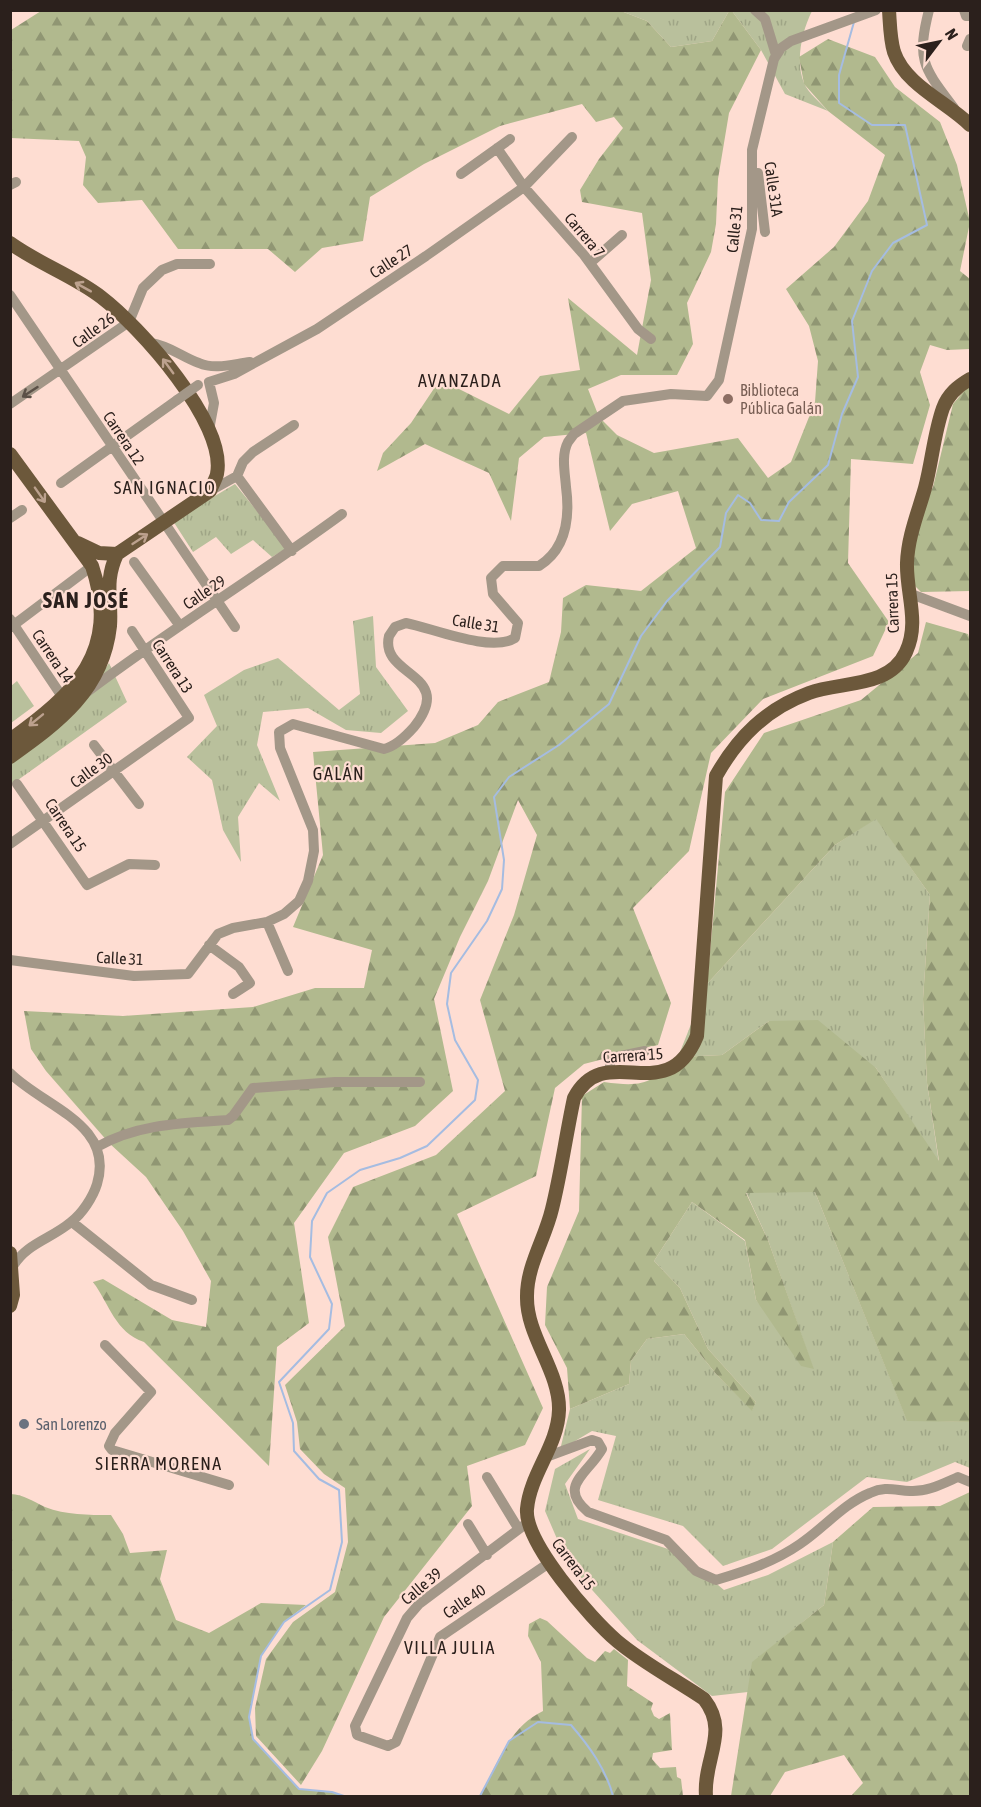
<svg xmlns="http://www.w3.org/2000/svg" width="981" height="1807" viewBox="0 0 981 1807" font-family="'Asap Condensed',sans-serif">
	<defs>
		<pattern id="grass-tufts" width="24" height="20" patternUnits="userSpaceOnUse" patternTransform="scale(1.5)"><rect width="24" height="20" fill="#b9c09c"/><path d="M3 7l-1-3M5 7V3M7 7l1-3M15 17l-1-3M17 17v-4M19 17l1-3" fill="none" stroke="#9fa586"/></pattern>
		<pattern id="forest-firs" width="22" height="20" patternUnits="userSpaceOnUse" patternTransform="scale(1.5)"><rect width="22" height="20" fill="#b1b98e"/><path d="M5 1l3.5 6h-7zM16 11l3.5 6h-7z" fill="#909673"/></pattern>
	</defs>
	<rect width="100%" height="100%" fill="#feddd2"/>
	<path fill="url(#grass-tufts)" d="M621 11H729L712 41 671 47 647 21Z
		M732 11H812C802 31 795 61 804 83 808 93 821 103 828 111L785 94 761 50Z
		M235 484 287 548 272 557 253 540 231 554 216 537 193 552 173 521Z
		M373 616 376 667 408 711 381 733 346 730 308 708 263 712 257 745 280 801 259 783 238 817 241 862 223 830 212 780 187 757 217 726 204 695 244 670 278 658 339 710 360 694 353 621Z
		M109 663 127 702 11 785V761L73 715Z
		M876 818 930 895 923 999 927 1083 939 1163 876 1068 769 1021 722 1055 678 1057 707 984 835 845Z
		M746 1192H815L907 1420 970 1422V1468L955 1462 907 1482 867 1477 772 1549 723 1566 683 1526 598 1500 616 1436 592 1431 560 1450 570 1409 629 1384 631 1361 647 1339 684 1334 716 1374 752 1410 756 1402 708 1349 680 1288 654 1261 692 1202 745 1241 756 1300 813 1368 768 1240Z
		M590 1449 565 1484 578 1519 680 1553 724 1590 768 1575 833 1542 824 1605 753 1662 748 1692 712 1696 637 1640 567 1562 545 1511 555 1469Z"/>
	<path fill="url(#forest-firs)" d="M41 11H621L647 21 671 47 712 41 729 11H732L761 50 729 113 718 179 716 224 711 252 687 303 693 344 677 375H621L588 389 599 417 617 435 654 453 738 438 768 478 791 462 815 402 818 361 809 326 786 289 834 247 868 201 885 155 828 111 804 84 799 57 828 39 875 57 895 87 940 122 957 165 970 222 960 271 970 279V349L947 350 930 345 920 372 930 405 913 464 851 459 848 563 889 622 873 656 763 699 711 753 689 851 633 908 671 1003 658 1045 584 1064 555 1088 536 1176 457 1214 543 1408 525 1445 467 1466 472 1506 384 1617 322 1751 301 1785 256 1736 255 1708 266 1659 293 1622 335 1592 348 1542 345 1488 324 1474 300 1449 297 1422 285 1385 345 1326 328 1237 353 1187 436 1155 505 1091 480 1000 514 915 537 835 518 800 488 881 460 937 434 999 453 1091 415 1126 344 1153 294 1223 309 1323 277 1347 269 1466 144 1342C115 1332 110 1305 93 1282L103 1279 172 1320 206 1327 211 1281 183 1231 146 1177 109 1143 46 1071 31 1049 24 1011 123 1016 253 1007 315 988H364L372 950 293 927 323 855 313 752 435 743 478 725 498 702 549 682 561 632 563 598 586 585 641 591 696 548 678 491 632 504 610 531 586 433 544 437 519 458 511 521 489 473 425 444 377 471 383 453 411 423 435 387H455L509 414 540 376 580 370 568 298 637 355 651 280 642 213 582 202 580 190 599 159 623 128 614 117 596 122 582 104 500 126 424 164 370 197 363 241 322 248 295 272 268 249H178L142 200 98 203 83 185 86 157 79 141 11 138V30Z
		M970 384V591L921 592 912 583 916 520 933 487 953 404Z
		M926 622 968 634 970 640V1422L907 1421 815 1192 746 1193 768 1240 814 1369 801 1366 756 1300 745 1240 692 1202 654 1261 680 1288 708 1349 756 1402 752 1411 716 1374 684 1334 647 1339 631 1361 629 1384 570 1409 567 1368 545 1325 547 1287 579 1211 582 1096 604 1082C641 1087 651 1085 678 1057L722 1055 769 1021 818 1020 876 1068 939 1161 927 1083 923 999 930 895 876 819 835 845 707 984 725 792 764 733 861 700 918 653Z
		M970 1492V1796H851L863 1783 844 1755 785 1772 770 1796H731L752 1662 824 1605 833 1542 873 1507 940 1506Z
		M10 1494C25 1495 32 1501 45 1507 66 1515 88 1515 111 1515L123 1534 130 1553 167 1550 160 1579 176 1620 209 1633 261 1603 306 1605 284 1622 261 1656 249 1717 253 1739 299 1789 332 1792 344 1796H11Z
		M540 1618 547 1621 587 1658 595 1662 605 1651 610 1653 614 1649 628 1660 627 1686 653 1703 651 1709 654 1716 659 1719 670 1713 672 1750 653 1753 652 1759 660 1768 676 1767 677 1777 681 1779 683 1796H480C497 1765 509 1727 543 1711L541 1662 528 1636 529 1624Z"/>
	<path fill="#b9c09c" d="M17 681 34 706 11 723V686Z"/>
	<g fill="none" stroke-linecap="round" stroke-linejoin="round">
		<path stroke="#a5bce1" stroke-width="2" d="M344 1796 332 1792 299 1789 253 1739 249 1717 261 1656 284 1622 330 1590 342 1542 339 1490 319 1479 294 1451 293 1423 279 1382 329 1329 332 1304 310 1257 312 1221 327 1193 360 1170 400 1158 427 1146 475 1100 478 1080 455 1040 447 1004 451 973 487 921 502 889 504 860 494 797 509 777 559 745 609 704 641 636 667 601 720 547 726 513 738 495 750 503 761 520 779 521 789 502 828 465 842 414 858 377 852 321 872 271 893 243 927 225 905 125H872L839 103V75L854 22
			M480 1796 509 1741 538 1722 571 1725C589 1746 606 1769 613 1796"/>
		<path stroke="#a39788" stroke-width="10" d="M755 10 765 19 776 55
			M929 10C916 61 924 68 954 108
			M964 10 966 16H970
			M967 46 970 39
			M497 148 524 187 584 255 638 329 651 339
			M758 173 765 232
			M461 174 510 139
			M10 185 16 182
			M590 263 622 235
			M10 295 235 627
			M151 343C170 346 182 357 199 363 215 370 233 364 250 362
			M10 404 129 322 143 288 162 270 177 264H210
			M209 430 214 403 209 382 234 374 317 329 426 256 524 187 572 137
			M237 476 292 551
			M61 483 177 400
			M210 491 237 476 243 462 253 452 294 425
			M10 518 22 510
			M134 562 180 626
			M911 594 970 616
			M10 619 65 701
			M11 627 92 566
			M87 692C170 629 259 575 342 514
			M94 745 139 804
			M17 784 87 885 129 864 155 865
			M10 844 189 718 132 631
			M267 922 288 971
			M209 945 239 967 250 983 233 994
			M10 960 134 976 188 974 218 934 233 928 267 922 284 914 299 901 308 881 314 851 313 830 280 748 279 732 293 724 384 749C396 746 406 736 414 727 457 673 379 677 389 636L395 627 406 623C432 628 491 653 515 638L518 623 493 594 491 578 503 566H539C566 549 570 517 566 487 565 473 561 455 568 442L574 434 623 401 671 394 707 396 719 380 752 229V150L774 59 781 48 791 41 876 10
			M609 1072 611 1058 645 1051
			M10 1073C44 1107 115 1124 97 1184 93 1197 82 1214 71 1222 51 1239 27 1243 13 1266
			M97 1147C137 1124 182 1123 228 1120L233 1116 253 1088 335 1082H420
			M72 1222 151 1285 192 1300
			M105 1345 151 1392 115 1433 109 1446 112 1450 229 1485
			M546 1457 592 1440 598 1442 602 1449C588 1474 557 1486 588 1512L666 1540 696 1571 716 1580C746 1571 774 1562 800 1544 824 1528 843 1504 870 1493 885 1486 894 1490 910 1491 927 1492 942 1484 958 1477L970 1482
			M487 1477 518 1528
			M527 1523 419 1604 407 1618 355 1726 357 1735 388 1746 396 1742 440 1637 549 1563
			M468 1524 487 1555"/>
		<path stroke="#6c583b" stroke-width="14" d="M889 10C890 24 890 39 894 52 905 85 947 102 970 125
			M10 243C39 264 74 276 101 297 139 326 227 423 217 474 216 479 212 485 210 491L117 554C104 582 112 598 110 626 103 690 59 722 10 757
			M10 454 92 566C121 652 74 694 10 740
			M78 543 99 553 117 554
			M10 1253 13 1295 10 1306
			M706 1796C703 1759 730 1732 704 1699 676 1680 643 1663 617 1641 591 1619 524 1542 527 1509 530 1474 558 1446 559 1410 560 1371 526 1336 527 1296 527 1265 545 1239 552 1209 561 1173 566 1135 574 1098 606 1038 666 1111 697 1036L716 776C738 737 766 709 809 693 840 681 889 689 906 652 920 622 906 593 907 563 908 536 918 513 925 488 932 462 934 433 943 408 948 394 958 386 970 379"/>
		<path stroke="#a39788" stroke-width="10" d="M177 400 198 385"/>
	</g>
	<defs><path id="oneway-shaft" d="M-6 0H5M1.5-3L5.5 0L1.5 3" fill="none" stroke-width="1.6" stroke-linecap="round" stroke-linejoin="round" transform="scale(1.5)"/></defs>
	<g stroke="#bca18e">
		<use href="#oneway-shaft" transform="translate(83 287) rotate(-151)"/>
		<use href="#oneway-shaft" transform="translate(168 366) rotate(-126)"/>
		<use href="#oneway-shaft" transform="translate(40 495) rotate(55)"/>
		<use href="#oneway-shaft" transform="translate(140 539) rotate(-33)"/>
		<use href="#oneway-shaft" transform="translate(36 720) rotate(141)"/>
	</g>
	<use stroke="#5b5047" href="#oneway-shaft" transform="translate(30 392) rotate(147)"/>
	<circle fill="#8d6e63" stroke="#feddd2" stroke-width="2" cx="728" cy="399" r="6"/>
	<circle fill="#6b7280" stroke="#feddd2" stroke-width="2" cx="24" cy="1424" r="6"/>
	<g text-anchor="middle" stroke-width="4.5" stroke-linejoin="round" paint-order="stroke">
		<g font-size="16" fill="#2b201c" stroke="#feddd2">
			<text transform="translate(774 189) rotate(82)" y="6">Calle 31A</text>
			<text transform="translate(734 229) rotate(-84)" y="6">Calle 31</text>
			<text transform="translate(585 235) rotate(50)" y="6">Carrera 7</text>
			<text transform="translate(391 261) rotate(-33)" y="6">Calle 27</text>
			<text transform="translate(93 330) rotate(-36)" y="6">Calle 26</text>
			<text transform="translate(124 438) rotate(56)" y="6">Carrera 12</text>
			<text transform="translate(204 592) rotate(-34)" y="6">Calle 29</text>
			<text transform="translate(892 603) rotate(-92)" y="6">Carrera 15</text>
			<text transform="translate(476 623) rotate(9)" y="6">Calle 31</text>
			<text transform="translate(53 656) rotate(56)" y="6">Carrera 14</text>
			<text transform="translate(173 666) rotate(57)" y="6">Carrera 13</text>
			<text transform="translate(91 770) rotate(-36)" y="6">Calle 30</text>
			<text transform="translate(66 825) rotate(56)" y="6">Carrera 15</text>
			<text transform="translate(120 958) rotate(3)" y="6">Calle 31</text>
			<text transform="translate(633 1055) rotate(-4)" y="6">Carrera 15</text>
			<text transform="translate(574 1564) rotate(53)" y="6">Carrera 15</text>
			<text transform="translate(421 1586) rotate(-40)" y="6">Calle 39</text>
			<text transform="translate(464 1601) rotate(-34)" y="6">Calle 40</text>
		</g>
		<g font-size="16" fill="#785e54" stroke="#feddd2" text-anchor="start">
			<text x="740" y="396">Biblioteca<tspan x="740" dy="18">Pública Galán</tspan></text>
		</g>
		<g font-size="16" fill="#5b616d" stroke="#feddd2" text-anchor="start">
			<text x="36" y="1430">San Lorenzo</text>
		</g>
		<g font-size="18" letter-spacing="1.5" fill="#2b201c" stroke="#feddd2">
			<text x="460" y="387">AVANZADA</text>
			<text x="165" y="494">SAN IGNACIO</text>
			<text x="339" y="780">GALÁN</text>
			<text x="159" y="1470">SIERRA MORENA</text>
			<text x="450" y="1654">VILLA JULIA</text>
		</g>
		<g font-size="22" font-weight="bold" letter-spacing="1.5" fill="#2b201c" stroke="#feddd2">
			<text x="86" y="608">SAN JOSÉ</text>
		</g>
	</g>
	<rect width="981" height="1807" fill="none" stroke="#2b201c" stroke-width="24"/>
	<g transform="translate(939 42) rotate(58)" stroke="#feddd2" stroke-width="4.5" paint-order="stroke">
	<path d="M0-4.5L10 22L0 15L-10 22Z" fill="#2b201c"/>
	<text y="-9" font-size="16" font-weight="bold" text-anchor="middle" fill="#2b201c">N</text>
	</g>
</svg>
